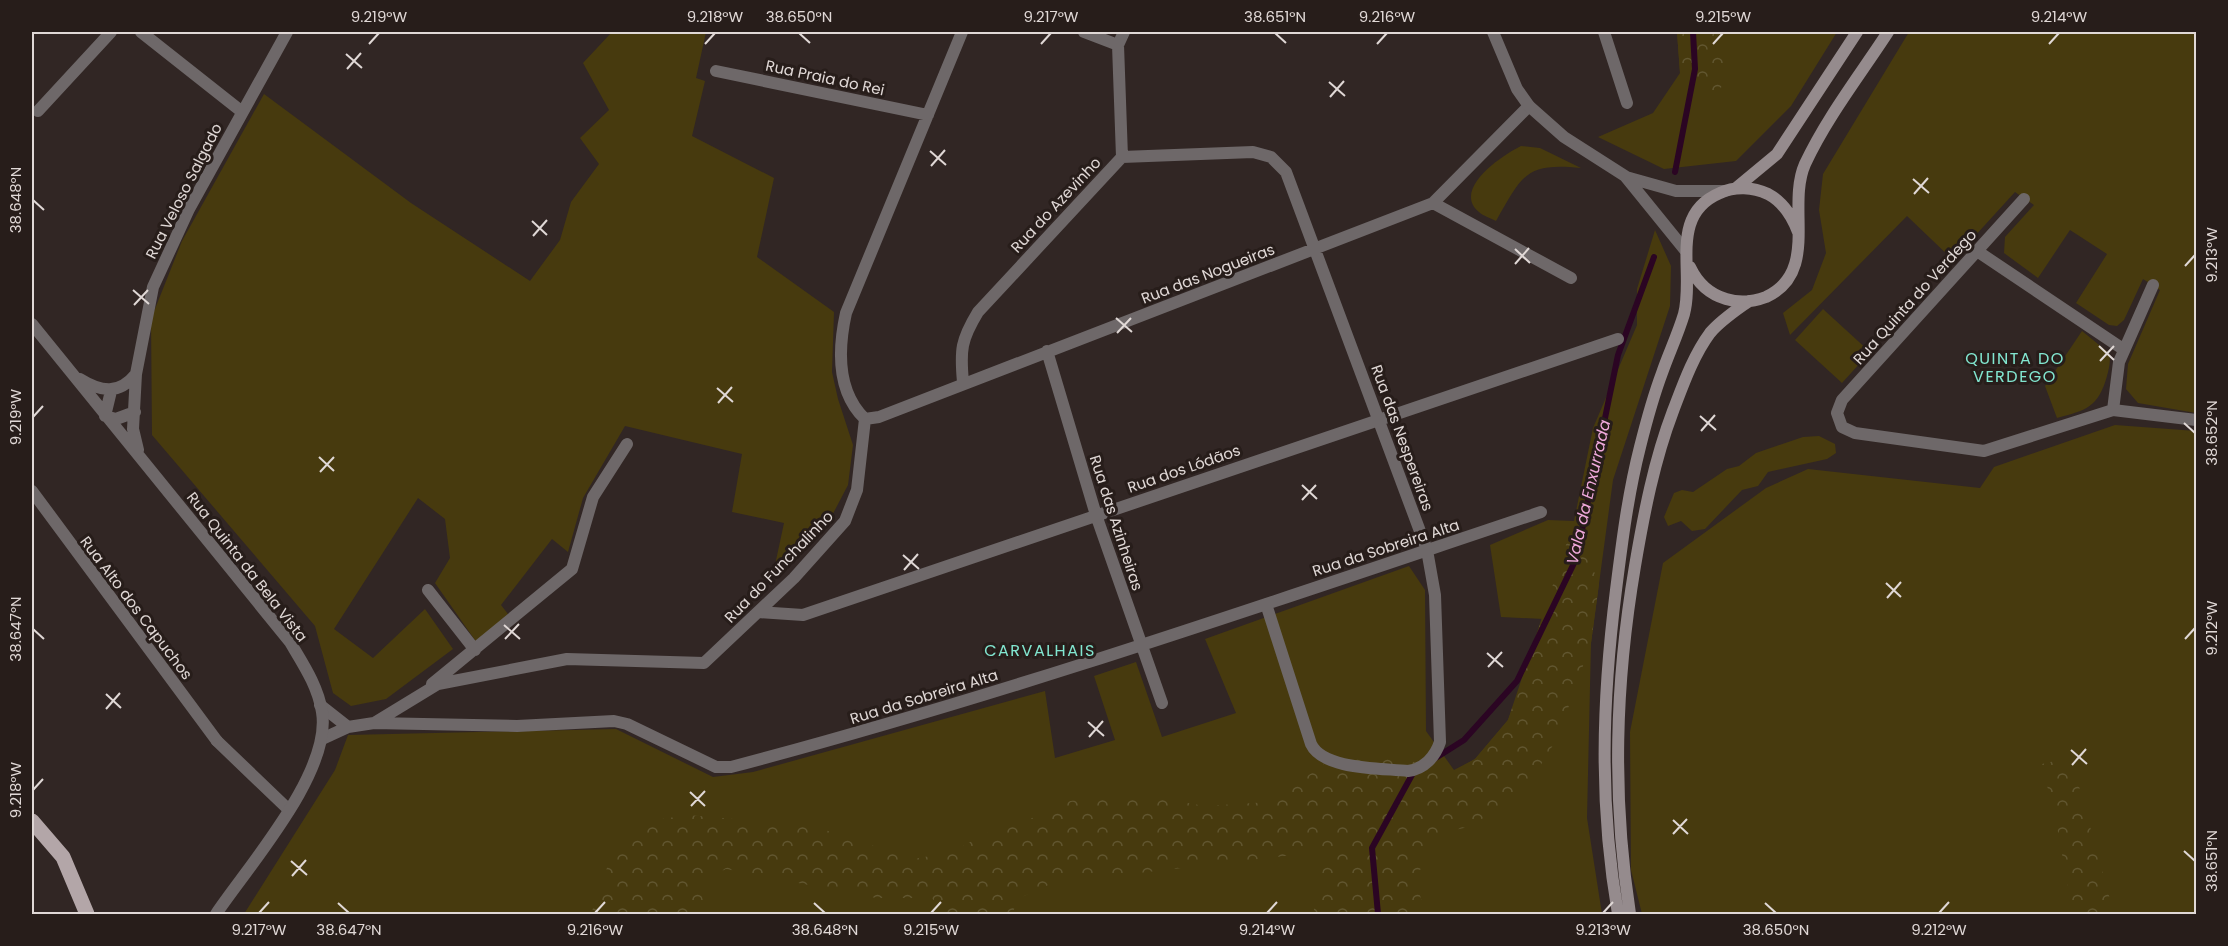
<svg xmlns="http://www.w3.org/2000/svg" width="2228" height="946" viewBox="0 0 2228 946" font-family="Poppins,sans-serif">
	<defs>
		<pattern id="forest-crowns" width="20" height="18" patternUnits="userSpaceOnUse" patternTransform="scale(1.5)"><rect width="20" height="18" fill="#473a0e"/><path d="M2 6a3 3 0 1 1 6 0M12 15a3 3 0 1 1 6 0" fill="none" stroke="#615630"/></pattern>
	</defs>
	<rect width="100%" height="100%" fill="#312624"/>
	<path fill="#473a0e" d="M612 32H706L696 78 705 81 692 136 774 178 757 257 834 312 832 372 838 399 853 445 848 485 826 527 772 579 784 523 732 512 742 454 625 426 583 498 568 552 552 539 501 605 508 614 477 643 435 583 450 558 445 519 418 498 334 629 373 658 425 609 453 649 386 699 351 706 333 693 315 626 152 435 151 319 182 241 264 94 411 203 530 281 560 240 571 202 599 164 580 138 609 110 583 63Z
		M1677 32H1837L1791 106 1736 161 1664 169 1598 137 1653 113 1680 73Z
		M1909 32H2196V413L2138 403 2126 389 2128 364 2160 290 2143 279 2124 320 2117 326 2109 325 2076 303 2107 254 2070 230 2038 278 2004 253 2005 237 2034 205 2015 192 1953 260 1907 216 1790 335 1783 313 1812 290 1826 253 1819 210 1823 174Z
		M1521 146 1540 148 1581 168C1525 162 1522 176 1496 221 1491 218 1483 216 1479 212 1451 189 1504 154 1521 146Z
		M1655 230 1671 266 1670 306 1613 480 1591 643 1587 818 1602 914H244L335 770 348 735 616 729 713 777 753 772 1045 691 1055 758 1115 740 1094 676 1136 662 1162 737 1236 713 1205 639 1409 566 1425 590 1426 731 1454 770 1475 759 1508 720 1544 619 1501 617 1490 545 1548 520 1574 521 1593 428 1637 325V289Z
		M1823 309 1870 352 1842 383 1795 340Z
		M2082 331 2109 353C2111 362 2109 368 2107 376 2098 408 2086 410 2057 418L2045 386Z
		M2115 425 2196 431V914H1642L1631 870 1630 732 1663 563 1766 488 1808 469 1980 488 1994 467Z
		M1819 436 1835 444 1836 453 1827 459 1768 472 1758 486 1742 490 1705 529 1692 531 1681 521 1668 526 1664 517 1674 493 1682 490 1693 492 1727 469 1739 466 1756 453 1803 437Z"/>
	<path fill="url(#forest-crowns)" d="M1677 32H1726L1727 53 1719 100 1680 73Z
		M1574 521 1599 584 1591 643 1558 737 1519 800 1464 828 1435 834 1416 880 1425 914H1313L1327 851 1053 883 1019 898 1012 914H940L942 913 932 898H876L726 869 699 882 706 914H591L617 839 656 820 688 815 813 826 913 859 953 852 984 834 1030 819 1070 801 1130 792 1204 806 1270 802 1336 756 1393 759 1436 765 1454 771 1475 759 1508 720Z
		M2071 757 2114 914H2073L2058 832 2042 764Z"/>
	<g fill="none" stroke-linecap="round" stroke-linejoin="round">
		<path stroke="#2b0523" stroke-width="6" d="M1675 172 1695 69 1693 32
			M1434 759 1464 740 1517 681 1576 559 1618 355 1654 257
			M1378 914 1372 848 1413 773"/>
		<path stroke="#6e6869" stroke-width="12" d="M217 741 289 810"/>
		<path stroke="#6e6869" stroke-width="12" d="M141 32 241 111
			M1084 32 1118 45
			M1604 32 1627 103
			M716 71 928 115
			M38 111 111 32
			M1122 157 1253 152 1271 157 1286 172 1427 550 1435 595 1440 742C1435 757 1424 769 1408 771 1382 768 1323 770 1311 744L1266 604
			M2024 199 1842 400 1837 413 1842 427 1855 433 1984 451 2113 410 2196 420
			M1433 203 1571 278
			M1977 251 2123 349
			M1047 351 1096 515 1162 703
			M963 382C960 350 961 340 978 312L1122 157 1118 45 1124 32
			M2113 410 2119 362 2153 285
			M865 419 879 417 1433 203 1529 106
			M865 419C837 392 838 349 846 313L962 32
			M32 491 217 741
			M428 590 475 650
			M758 612 803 615 1618 339
			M432 684 572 569 593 497 627 444
			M320 705 348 727 322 739
			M374 723 517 726 614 721 627 724 716 767H731C1005 695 1272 602 1541 512
			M348 727 374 723 438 684 567 659 704 663 794 578 845 521 857 490 865 419"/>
		<path stroke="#6e6869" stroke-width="12" d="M1493 32 1517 89 1529 106 1564 137 1625 176 1685 250
			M1626 177 1676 191H1725
			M32 324 290 642C303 664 318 686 322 712 332 772 249 865 216 914
			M80 379C101 392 119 395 136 374
			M111 391 105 416 116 419 135 412
			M138 450 133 429 136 374 153 287 189 209 287 32"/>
		<path stroke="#958b8d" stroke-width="12" d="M1736 188 1777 154 1857 32
			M1690 267C1697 282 1709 294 1726 299 1739 303 1753 302 1766 297 1820 272 1786 207 1805 164 1827 117 1860 75 1888 32
			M1618 914C1599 804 1602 701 1616 590 1622 542 1628 494 1640 447 1646 423 1653 397 1662 373 1669 353 1678 334 1684 314 1695 272 1668 215 1720 193 1735 186 1753 187 1768 194 1783 202 1792 216 1798 232
			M1630 914C1612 796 1615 684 1635 566 1644 513 1654 461 1673 411 1683 385 1693 356 1710 333 1721 320 1735 311 1749 301"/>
		<path stroke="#b3a6a8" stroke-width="15" d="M32 821 63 857 87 914"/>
	</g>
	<path fill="none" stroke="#e0d8d6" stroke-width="2" d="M799 33 810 43M1275 33 1286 43M369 44 379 33M705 44 715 33M1041 44 1051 33M1377 44 1387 33M1713 44 1723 33M2049 44 2059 33M346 54 362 68M347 69 361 53M1329 82 1345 96M1330 97 1344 81M930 151 946 165M931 166 945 150M1913 179 1929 193M1914 194 1928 178M33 200 44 210M532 221 547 235M533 236 547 220M1515 249 1530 263M1515 264 1529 248M2185 266 2195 255M133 290 149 304M134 305 148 290M1116 318 1132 332M1117 333 1131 318M2099 346 2114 360M2100 361 2114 346M717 388 733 402M718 403 732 387M1700 416 1716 430M33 417 43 406M2184 423 2195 433M1701 431 1715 415M319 457 334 471M320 472 334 457M1302 485 1317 499M1302 500 1316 485M903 555 919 569M904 570 918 554M1886 583 1901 597M1887 598 1901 582M504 625 520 639M33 629 44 639M505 639 519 624M2185 639 2195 628M1487 653 1503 667M1488 667 1502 652M106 694 121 708M106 709 120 693M1088 722 1104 736M1089 737 1103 721M2071 750 2087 764M2072 765 2086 749M33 790 43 779M690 792 705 806M691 806 705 791M1673 820 1688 834M1673 834 1687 819M2184 851 2195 861M291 861 307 875M292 876 306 860M338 903 349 913M814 903 825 913M1765 903 1776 913M259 913 269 902M595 913 605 902M931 913 941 902M1267 913 1277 902M1603 913 1613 902M1939 913 1949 902"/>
	<g text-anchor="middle" stroke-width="6" stroke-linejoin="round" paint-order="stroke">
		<g font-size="15" fill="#e0d8d6" stroke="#271d1a">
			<text transform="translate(825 78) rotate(12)" y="5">Rua Praia do Rei</text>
			<text transform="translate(184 191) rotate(-63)" y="5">Rua Veloso Salgado</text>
			<text transform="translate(1056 205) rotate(-47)" y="5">Rua do Azevinho</text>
			<text transform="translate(1208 274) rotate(-21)" y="5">Rua das Nogueiras</text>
			<text transform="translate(1915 297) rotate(-48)" y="5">Rua Quinta do Verdego</text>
			<text transform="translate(1402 438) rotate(70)" y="5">Rua das Nespereiras</text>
			<text transform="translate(1184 469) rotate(-19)" y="5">Rua dos Lódãos</text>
			<text transform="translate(1116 523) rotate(72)" y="5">Rua das Azinheiras</text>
			<text transform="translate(1386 548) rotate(-18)" y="5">Rua da Sobreira Alta</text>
			<text transform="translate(247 567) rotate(52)" y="5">Rua Quinta da Bela Vista</text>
			<text transform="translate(779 567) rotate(-46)" y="5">Rua do Funchalinho</text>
			<text transform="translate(136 608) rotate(53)" y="5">Rua Alto dos Capuchos</text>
			<text transform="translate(924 697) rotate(-17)" y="5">Rua da Sobreira Alta</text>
		</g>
		<g font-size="16" letter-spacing="1.5" fill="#82e6d0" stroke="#271d1a">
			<text x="2015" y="364">QUINTA DO<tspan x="2015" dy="18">VERDEGO</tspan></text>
			<text x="1040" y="656">CARVALHAIS</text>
		</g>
		<g font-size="16" font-style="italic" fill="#f0a9dc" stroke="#271d1a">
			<text transform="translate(1588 492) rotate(-77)" y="6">Vala da Enxurrada</text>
		</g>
	</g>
	<rect width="2228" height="946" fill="none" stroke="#271d1a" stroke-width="66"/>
	<rect x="33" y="33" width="2162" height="880" fill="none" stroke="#e0d8d6" stroke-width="2"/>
	<g font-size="15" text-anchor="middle" fill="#e0d8d6">
		<text x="379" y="22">9.219°W</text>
		<text x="715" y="22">9.218°W</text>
		<text x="799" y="22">38.650°N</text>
		<text x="1051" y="22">9.217°W</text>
		<text x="1275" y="22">38.651°N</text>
		<text x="1387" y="22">9.216°W</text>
		<text x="1723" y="22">9.215°W</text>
		<text x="2059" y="22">9.214°W</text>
		<text transform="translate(16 200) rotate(-90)" y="5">38.648°N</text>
		<text transform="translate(2212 255) rotate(-90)" y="5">9.213°W</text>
		<text transform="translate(16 417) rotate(-90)" y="5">9.219°W</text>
		<text transform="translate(2212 433) rotate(-90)" y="5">38.652°N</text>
		<text transform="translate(2212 628) rotate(-90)" y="5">9.212°W</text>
		<text transform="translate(16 629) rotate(-90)" y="5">38.647°N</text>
		<text transform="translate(16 790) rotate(-90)" y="5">9.218°W</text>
		<text transform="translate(2212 861) rotate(-90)" y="5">38.651°N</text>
		<text x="259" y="935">9.217°W</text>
		<text x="349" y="935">38.647°N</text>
		<text x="595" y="935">9.216°W</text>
		<text x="825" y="935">38.648°N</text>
		<text x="931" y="935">9.215°W</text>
		<text x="1267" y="935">9.214°W</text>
		<text x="1603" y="935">9.213°W</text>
		<text x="1776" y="935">38.650°N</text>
		<text x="1939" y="935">9.212°W</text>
	</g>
</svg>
